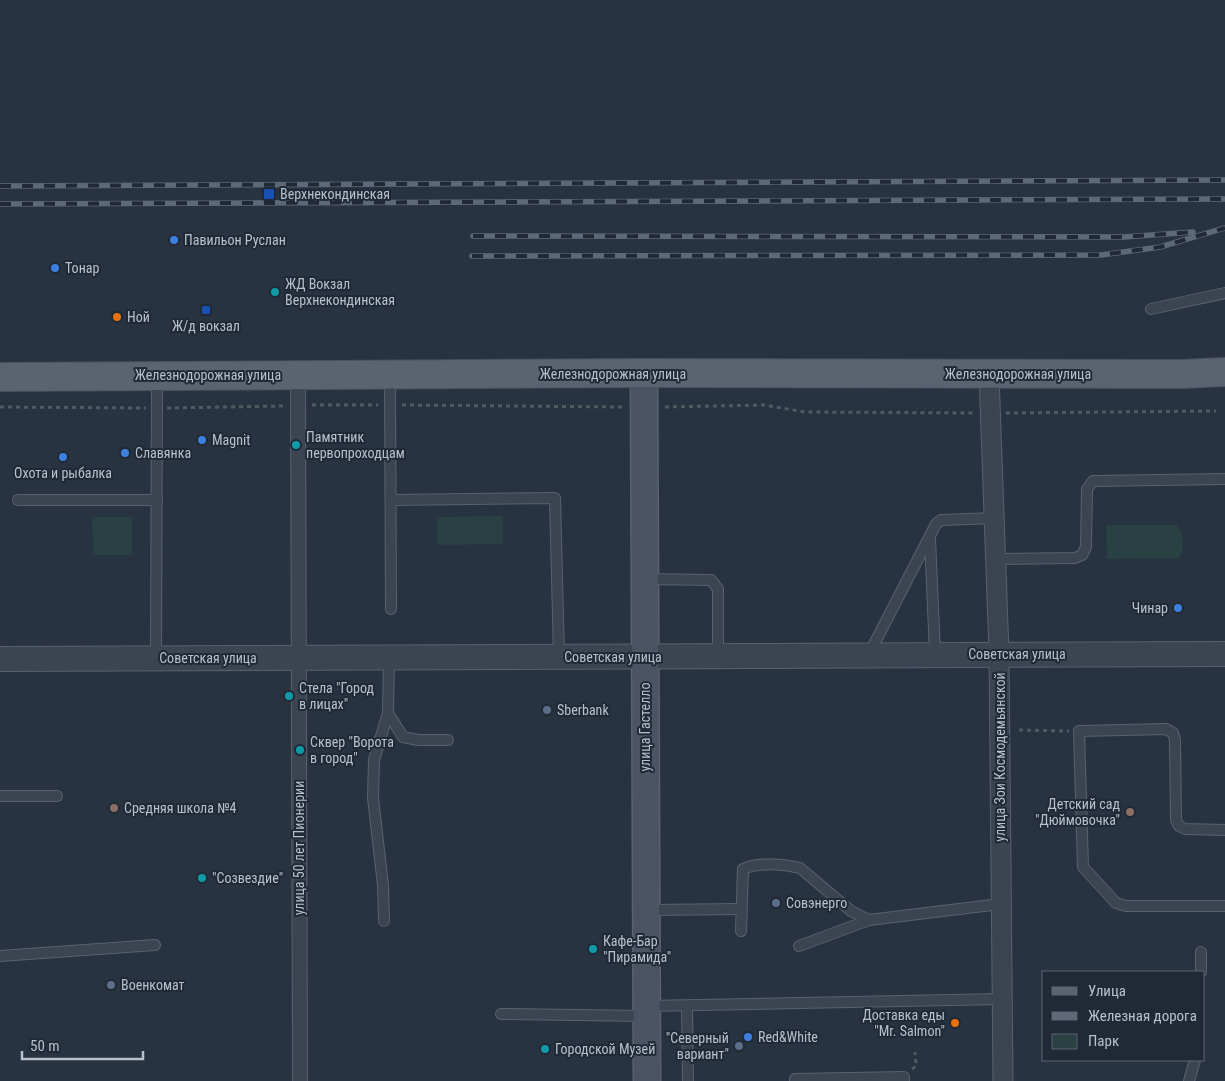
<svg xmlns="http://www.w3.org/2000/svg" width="1225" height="1081" font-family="'Roboto Condensed',sans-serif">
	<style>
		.green { fill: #2a4143 }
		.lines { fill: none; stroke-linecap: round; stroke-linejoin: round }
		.service-casing { stroke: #59626e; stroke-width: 12 }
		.pedestrian-casing { stroke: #59626e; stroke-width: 16 }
		.minor-casing { stroke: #59626e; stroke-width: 21 }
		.tertiary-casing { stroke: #59626e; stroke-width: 26 }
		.secondary-casing { stroke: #59626e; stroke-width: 29 }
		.primary-casing { stroke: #48505d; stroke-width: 30 }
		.path { stroke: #4a5e60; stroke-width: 3; stroke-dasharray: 4 4; stroke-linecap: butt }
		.service { stroke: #3b4450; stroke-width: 10 }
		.pedestrian { stroke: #3b4450; stroke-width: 14 }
		.minor { stroke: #3b4450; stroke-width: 19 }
		.tertiary { stroke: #3b4450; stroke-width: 24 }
		.secondary { stroke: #4a5463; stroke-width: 26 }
		.primary { stroke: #5a6470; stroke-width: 28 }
		.rail-casing { stroke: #5e6977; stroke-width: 5.5 }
		.rail { stroke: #202936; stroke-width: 4; stroke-dasharray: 11; stroke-linecap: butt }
		.transit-dot { fill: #1a4fb4; stroke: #202936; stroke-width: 2 }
		.shop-dot { fill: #3f7fe0; stroke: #202936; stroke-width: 2 }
		.culture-dot { fill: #0f9aa8; stroke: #202936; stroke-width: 2 }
		.food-dot { fill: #e8710a; stroke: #202936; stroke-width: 2 }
		.service-dot { fill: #5c6f8a; stroke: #202936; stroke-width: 2 }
		.education-dot { fill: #8d6e63; stroke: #202936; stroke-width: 2 }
		.labels { text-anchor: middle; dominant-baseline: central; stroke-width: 4; stroke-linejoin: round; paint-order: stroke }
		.poi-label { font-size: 14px; fill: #b8c0cb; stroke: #202936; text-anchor: start }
		.street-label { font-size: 14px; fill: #b8c0cb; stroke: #202936 }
	</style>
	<rect width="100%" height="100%" fill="#273341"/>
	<g class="green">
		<path d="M 503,516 L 503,544 L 437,545 L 437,517 Z"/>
		<path d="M 92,517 L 132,517 L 132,555 L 93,555 Z"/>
		<path d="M 1106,525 L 1178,525 C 1185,536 1184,547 1179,558 L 1107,559 Z"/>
	</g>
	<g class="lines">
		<defs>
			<g id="service">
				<path d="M 1151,309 L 1225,293"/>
				<path d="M 390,375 L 391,609"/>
				<path d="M 18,500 L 157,500"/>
				<path d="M 391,500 L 555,498 L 559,656"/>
				<path d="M 930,538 L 935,654"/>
				<path d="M 997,559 L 1075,558 L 1082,555 L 1086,547 L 1087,489 L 1093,481 L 1225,479"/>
				<path d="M 646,579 L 711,580 L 718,589 L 718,657"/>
				<path d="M 869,654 L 936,524 L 941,520 L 995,518"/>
				<path d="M 156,658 L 157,377"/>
				<path d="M 388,713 L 403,737 L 418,740 L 448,740"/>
				<path d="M 0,796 L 57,796"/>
				<path d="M 1225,830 L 1185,829 L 1179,826 L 1176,820 L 1175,740 L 1173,733 L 1166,729 L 1079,731 L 1083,867 L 1116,903 L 1126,906 L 1225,906"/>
				<path d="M 647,910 L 741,909"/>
				<path d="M 384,921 L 383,885 L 373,798 L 374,760 L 388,713 L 389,659"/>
				<path d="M 741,931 L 743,869 C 759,862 784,864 800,868 L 851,911 L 869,920 L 1000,904"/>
				<path d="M 799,946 L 869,920"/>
				<path d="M 0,956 L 155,945"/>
				<path d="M 1201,972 L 1201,952"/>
				<path d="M 647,1006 L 1002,999"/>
				<path d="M 687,1006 L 688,1081"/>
				<path d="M 501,1014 L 646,1016"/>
				<path d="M 795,1081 L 795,1079 L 904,1077 L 904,1081"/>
				<path d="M 1189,1081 L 1195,1060"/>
			</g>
			<path id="pedestrian" d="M 298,375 L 300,1081"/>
			<path id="minor" d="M 989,374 L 999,653 L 1003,1081"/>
			<path id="tertiary" d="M 0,659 L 1225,654"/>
			<path id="secondary" d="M 644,373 L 647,1081"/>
			<path id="primary" d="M 0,377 L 644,373 L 1181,374 L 1225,372"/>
		</defs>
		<use href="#service" class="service-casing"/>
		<use href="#pedestrian" class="pedestrian-casing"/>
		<use href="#minor" class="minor-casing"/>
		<use href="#tertiary" class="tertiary-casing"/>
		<use href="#secondary" class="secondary-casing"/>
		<use href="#primary" class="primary-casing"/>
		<g class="path">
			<path d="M 312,405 L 378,405"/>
			<path d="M 402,405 L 623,407"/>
			<path d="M 0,407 L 146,408"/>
			<path d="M 665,407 L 764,405 L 805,412 L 975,413"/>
			<path d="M 167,408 L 283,406"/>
			<path d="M 1006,413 L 1216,411"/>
			<path d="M 1019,730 L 1069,731"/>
			<path d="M 912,1069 L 916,1066 L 915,1052"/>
		</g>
		<use href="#service" class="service"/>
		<use href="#pedestrian" class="pedestrian"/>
		<use href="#minor" class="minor"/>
		<use href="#tertiary" class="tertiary"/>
		<use href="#secondary" class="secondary"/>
		<use href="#primary" class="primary"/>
		<defs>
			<g id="rail">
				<path d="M 0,186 L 1225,180"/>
				<path d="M 0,204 L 1225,199"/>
				<path d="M 473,236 L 1124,237 L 1193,232"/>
				<path d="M 472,256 L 1101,255 L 1160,247 L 1225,228"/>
			</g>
		</defs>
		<use href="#rail" class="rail-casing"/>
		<use href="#rail" class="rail"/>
	</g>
	<g class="transit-dot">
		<rect x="263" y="188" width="12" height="12" rx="2.5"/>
		<rect x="201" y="305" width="10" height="10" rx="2.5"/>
	</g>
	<g class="shop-dot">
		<circle cx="174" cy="240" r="5"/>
		<circle cx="55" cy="268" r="5"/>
		<circle cx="202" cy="440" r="5"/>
		<circle cx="125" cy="453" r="5"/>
		<circle cx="63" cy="457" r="5"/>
		<circle cx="1178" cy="608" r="5"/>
		<circle cx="748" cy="1037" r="5"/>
	</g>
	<g class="culture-dot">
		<circle cx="275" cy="292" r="5"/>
		<circle cx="296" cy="445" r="5"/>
		<circle cx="289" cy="696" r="5"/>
		<circle cx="300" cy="750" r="5"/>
		<circle cx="202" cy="878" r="5"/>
		<circle cx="593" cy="949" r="5"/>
		<circle cx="545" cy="1049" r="5"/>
	</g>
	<g class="food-dot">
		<circle cx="117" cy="317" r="5"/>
		<circle cx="955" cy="1023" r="5"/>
	</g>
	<g class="service-dot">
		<circle cx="547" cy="710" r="5"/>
		<circle cx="776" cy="903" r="5"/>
		<circle cx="111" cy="985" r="5"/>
		<circle cx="739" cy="1046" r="5"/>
	</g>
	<g class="education-dot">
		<circle cx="114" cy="808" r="5"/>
		<circle cx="1130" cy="812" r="5"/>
	</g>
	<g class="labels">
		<g class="poi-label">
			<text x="280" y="194">Верхнекондинская</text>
			<text x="184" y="240">Павильон Руслан</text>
			<text x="65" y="268">Тонар</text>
			<text x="285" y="284">ЖД Вокзал<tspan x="285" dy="16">Верхнекондинская</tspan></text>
			<text x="127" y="317">Ной</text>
			<text x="206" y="326" text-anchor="middle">Ж/д вокзал</text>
			<text x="306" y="437">Памятник<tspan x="306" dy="16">первопроходцам</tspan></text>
			<text x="212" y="440">Magnit</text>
			<text x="135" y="453">Славянка</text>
			<text x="63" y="473" text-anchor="middle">Охота и рыбалка</text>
			<text x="1168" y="608" text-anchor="end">Чинар</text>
			<text x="299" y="688">Стела "Город<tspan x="299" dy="16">в лицах"</tspan></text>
			<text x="557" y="710">Sberbank</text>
			<text x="310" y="742">Сквер "Ворота<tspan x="310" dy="16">в город"</tspan></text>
			<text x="1120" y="804" text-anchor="end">Детский сад<tspan x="1120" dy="16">"Дюймовочка"</tspan></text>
			<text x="124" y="808">Средняя школа №4</text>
			<text x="212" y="878">"Созвездие"</text>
			<text x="786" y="903">Совэнерго</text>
			<text x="603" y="941">Кафе-Бар<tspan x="603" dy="16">"Пирамида"</tspan></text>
			<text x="121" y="985">Военкомат</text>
			<text x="945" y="1015" text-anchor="end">Доставка еды<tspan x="945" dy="16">"Mr. Salmon"</tspan></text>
			<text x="758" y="1037">Red&amp;White</text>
			<text x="729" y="1038" text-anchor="end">"Северный<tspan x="729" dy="16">вариант"</tspan></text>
			<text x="555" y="1049">Городской Музей</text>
		</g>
		<g class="street-label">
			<text x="613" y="374">Железнодорожная улица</text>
			<text x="1018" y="374">Железнодорожная улица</text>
			<text x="208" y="375">Железнодорожная улица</text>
			<text x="1017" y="654">Советская улица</text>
			<text x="613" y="657">Советская улица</text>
			<text x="208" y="658">Советская улица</text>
			<text transform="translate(645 727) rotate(-90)">улица Гастелло</text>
			<text transform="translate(1000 757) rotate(-90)">улица Зои Космодемьянской</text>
			<text transform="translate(299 848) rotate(-90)">улица 50 лет Пионерии</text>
		</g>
	</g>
	<rect x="1042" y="971" width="162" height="90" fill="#202936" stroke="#5d6572"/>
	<rect x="1052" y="987" width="25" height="8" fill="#5a6470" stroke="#5d6572"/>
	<text x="1088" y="996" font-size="15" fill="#b8c0cb">Улица</text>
	<rect x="1052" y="1012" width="25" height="8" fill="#5e6977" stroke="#5d6572"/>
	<text x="1088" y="1021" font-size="15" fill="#b8c0cb">Железная дорога</text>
	<rect x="1052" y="1034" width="25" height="15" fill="#2a4143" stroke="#5d6572"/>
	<text x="1088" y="1046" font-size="15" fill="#b8c0cb">Парк</text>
	<path d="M22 1051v8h121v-8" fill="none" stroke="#b8c0cb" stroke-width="2.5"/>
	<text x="30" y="1051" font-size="15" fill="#b8c0cb" stroke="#202936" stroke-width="4" paint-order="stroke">50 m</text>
</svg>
